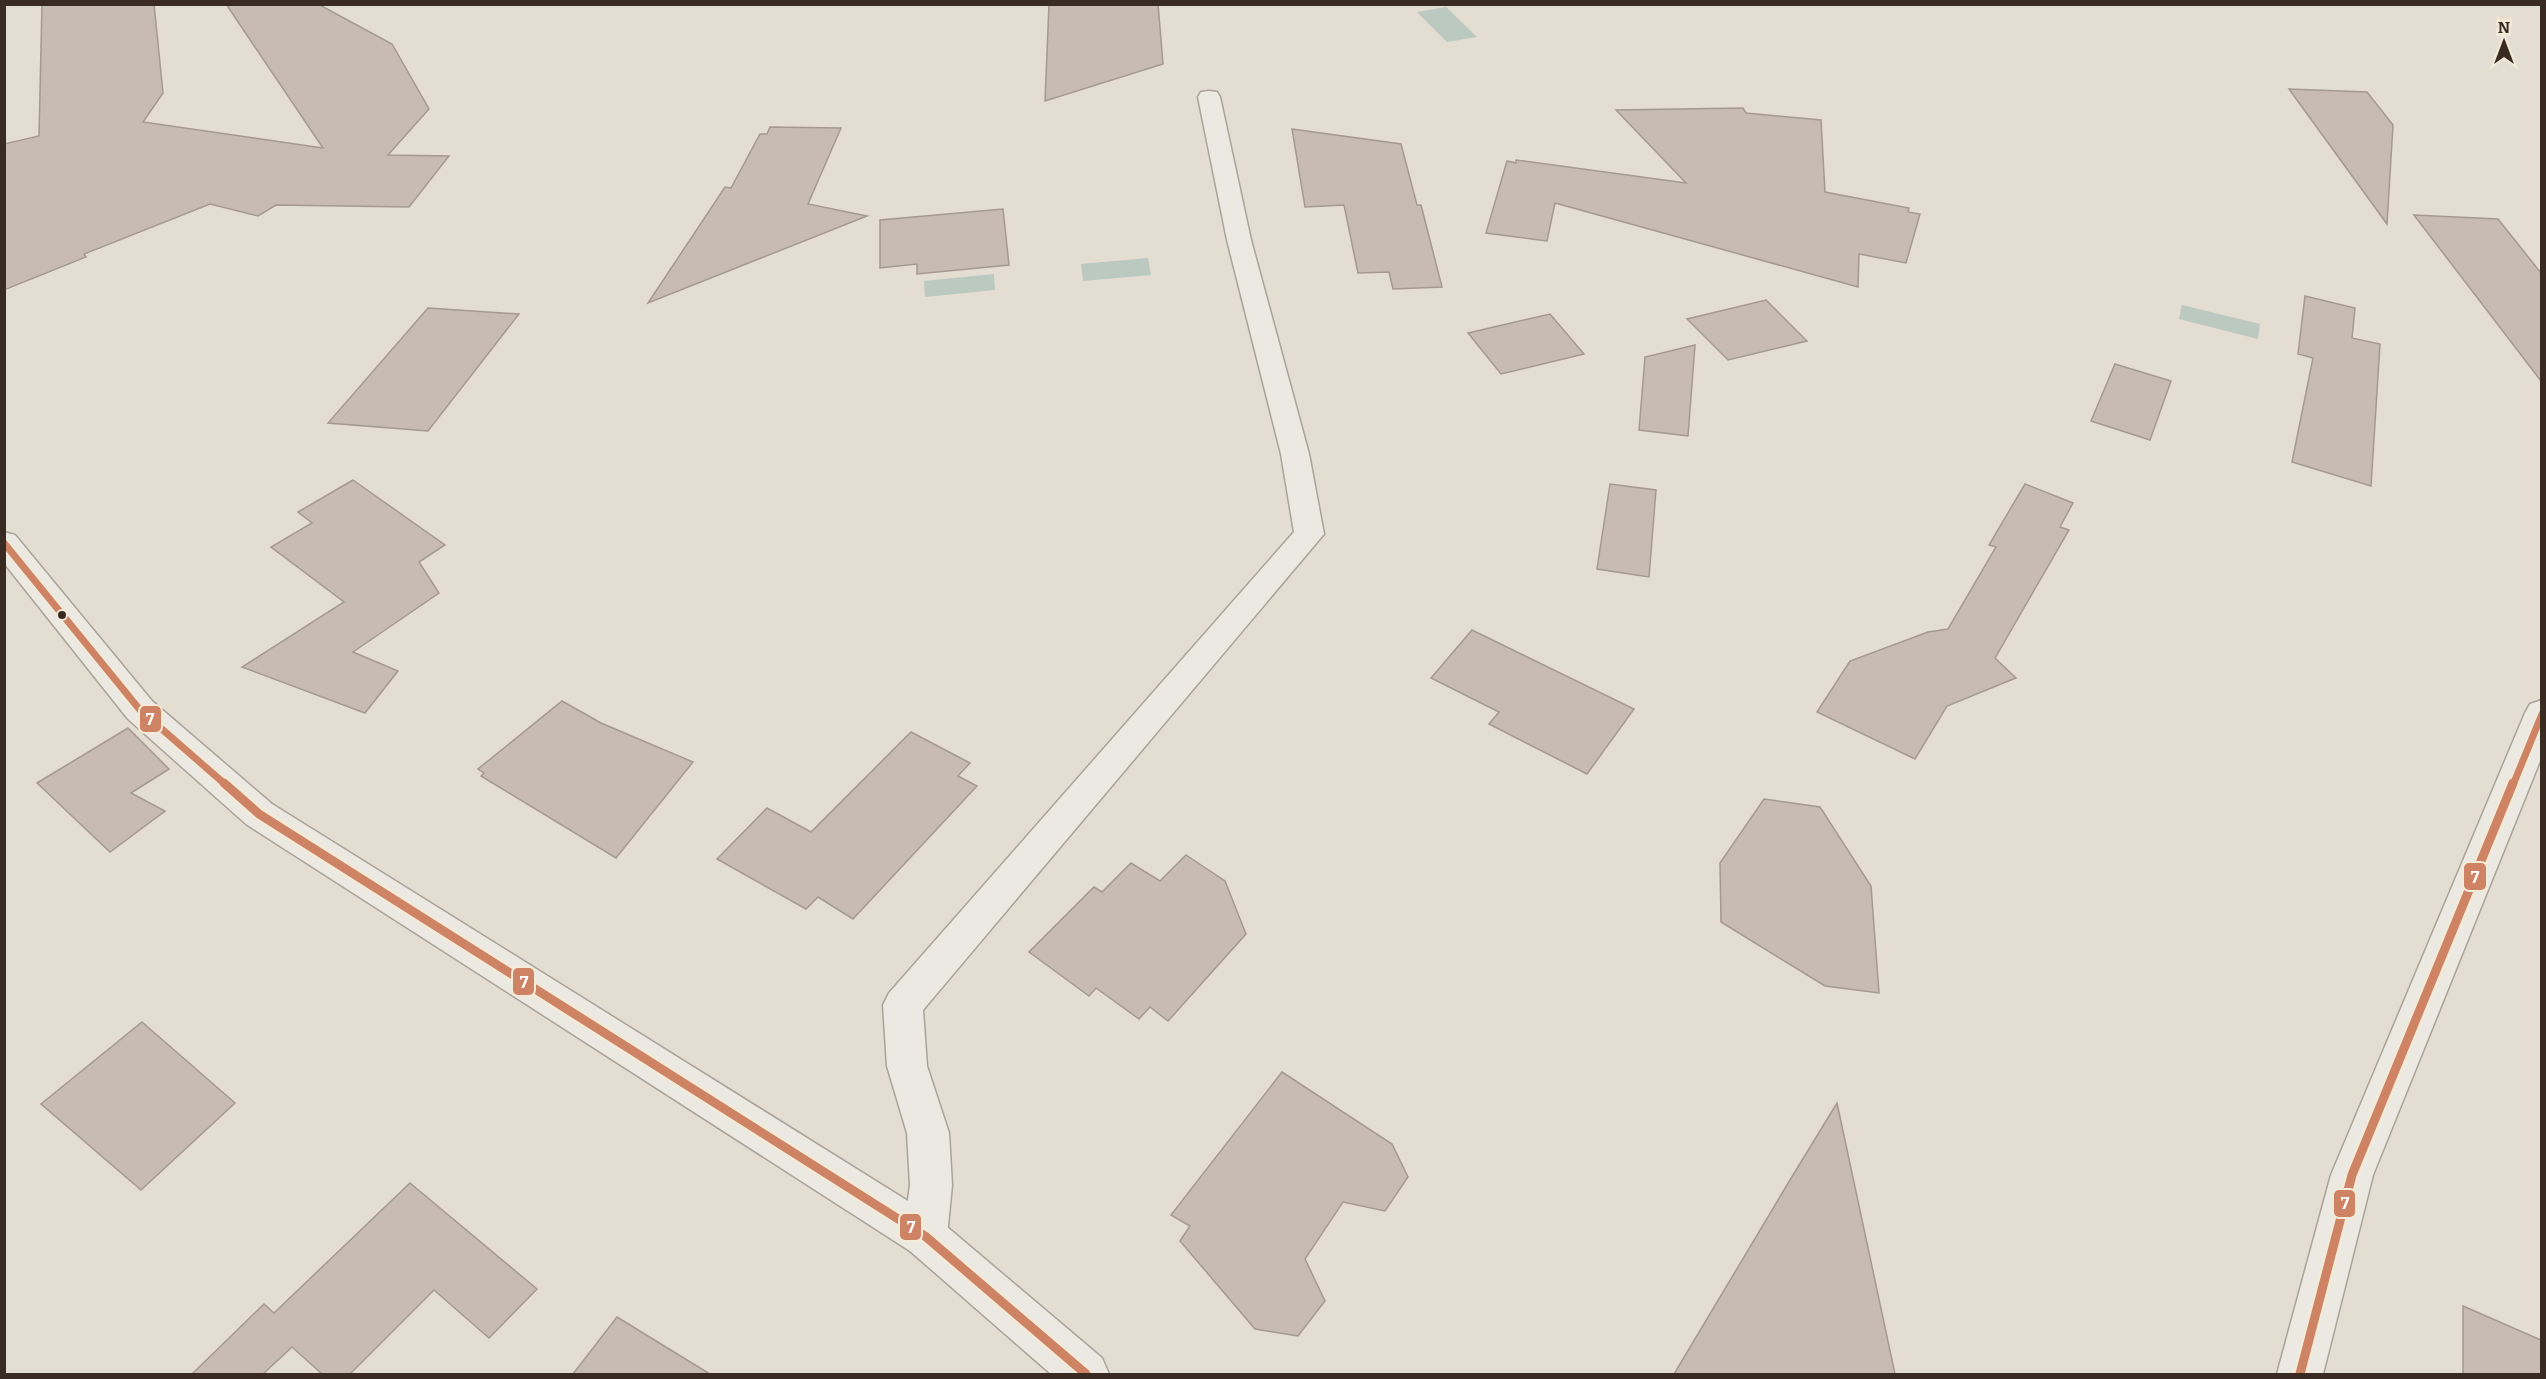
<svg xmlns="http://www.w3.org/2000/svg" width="2546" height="1379" font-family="Bitter,serif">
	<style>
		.water { fill: #bbc9c0 }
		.building { fill: #c8bcb2; stroke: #a59990; stroke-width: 1.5 }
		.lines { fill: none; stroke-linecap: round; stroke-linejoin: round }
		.service-casing { stroke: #aaa399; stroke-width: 3 }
		.minor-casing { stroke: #aaa399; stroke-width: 3 }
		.service { fill: #ece9e2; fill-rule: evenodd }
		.minor { fill: #ece9e2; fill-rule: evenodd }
		.bus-1-far1-casing { stroke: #f4ead8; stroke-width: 10 }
		.bus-1-casing { stroke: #f4ead8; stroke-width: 14 }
		.bus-1-far1 { stroke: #ce8364; stroke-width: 7 }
		.bus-1 { stroke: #ce8364; stroke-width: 9 }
		.bus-dot { fill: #392b21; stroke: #f4ead8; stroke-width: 2 }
		.line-badge { stroke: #f4ead8; stroke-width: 2 }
		.badge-label { font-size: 16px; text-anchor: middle; font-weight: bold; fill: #fff }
	</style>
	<rect width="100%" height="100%" fill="#e4ddd1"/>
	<g class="water">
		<path d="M 1446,7 L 1477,37 L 1447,42 L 1417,12 Z"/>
		<path d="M 1148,258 L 1151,275 L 1083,281 L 1081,264 Z"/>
		<path d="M 994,274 L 995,290 L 925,297 L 924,281 Z"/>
		<path d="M 2182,305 L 2260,324 L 2258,339 L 2179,319 Z"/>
	</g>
	<g class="building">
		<path d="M 42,4 L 154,4 L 163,93 L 143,122 L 323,148 L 226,4 L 318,4 L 392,44 L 429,109 L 388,155 L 449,156 L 409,207 L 276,205 L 258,216 L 210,204 L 84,254 L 86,257 L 4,290 L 4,144 L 39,136 Z"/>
		<path d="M 1049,4 L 1158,4 L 1163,64 L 1045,101 Z"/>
		<path d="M 2289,89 L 2367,92 L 2393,125 L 2387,224 Z"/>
		<path d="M 1743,108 L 1746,113 L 1821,120 L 1825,192 L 1909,208 L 1908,212 L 1920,214 L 1906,263 L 1859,254 L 1858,287 L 1555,203 L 1547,241 L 1486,233 L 1507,161 L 1516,163 L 1516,160 L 1686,183 L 1616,110 Z"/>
		<path d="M 770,127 L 841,128 L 808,204 L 867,216 L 648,303 L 725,187 L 731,188 L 760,134 L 767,134 Z"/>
		<path d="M 1292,129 L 1401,144 L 1417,205 L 1421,205 L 1442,287 L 1393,289 L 1389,272 L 1358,273 L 1344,205 L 1305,207 Z"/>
		<path d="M 1003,209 L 1009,265 L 917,274 L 917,264 L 880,268 L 880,220 Z"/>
		<path d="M 2414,215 L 2498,219 L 2541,273 L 2541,381 Z"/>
		<path d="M 2305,296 L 2355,308 L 2352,338 L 2380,344 L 2371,486 L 2292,462 L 2313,358 L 2298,354 Z"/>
		<path d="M 1766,300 L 1807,341 L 1728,360 L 1687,319 Z"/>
		<path d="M 428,308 L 519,314 L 428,431 L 328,423 Z"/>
		<path d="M 1550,314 L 1584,354 L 1501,374 L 1468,333 Z"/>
		<path d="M 1695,345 L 1688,436 L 1639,430 L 1645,357 Z"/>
		<path d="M 2115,364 L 2171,381 L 2150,440 L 2091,421 Z"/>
		<path d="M 353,480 L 445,545 L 419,562 L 439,593 L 353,652 L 398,671 L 365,713 L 242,667 L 344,602 L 271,547 L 312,523 L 298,512 Z"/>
		<path d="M 1610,484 L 1656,490 L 1649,577 L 1597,569 Z"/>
		<path d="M 2025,484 L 2073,503 L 2060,527 L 2069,530 L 1995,658 L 2016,678 L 1947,706 L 1915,759 L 1817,712 L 1850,661 L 1928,632 L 1948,629 L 1996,547 L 1989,545 Z"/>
		<path d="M 1472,630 L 1634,709 L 1587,774 L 1489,724 L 1499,712 L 1431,678 Z"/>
		<path d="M 562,701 L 601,723 L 693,762 L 616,858 L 481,776 L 484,773 L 478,769 Z"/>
		<path d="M 128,728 L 169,769 L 131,793 L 165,811 L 110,852 L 37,783 Z"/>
		<path d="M 911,732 L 970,763 L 958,776 L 977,786 L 853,919 L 818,897 L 806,909 L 717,859 L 767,808 L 811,832 Z"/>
		<path d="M 1764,799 L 1820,807 L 1871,886 L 1879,993 L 1825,986 L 1721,922 L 1720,863 Z"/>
		<path d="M 1186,855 L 1225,881 L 1246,934 L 1168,1021 L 1150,1007 L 1139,1019 L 1096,988 L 1089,996 L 1029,952 L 1094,887 L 1102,892 L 1131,863 L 1160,881 Z"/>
		<path d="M 142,1022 L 235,1103 L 141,1190 L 41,1104 Z"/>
		<path d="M 1282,1072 L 1392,1144 L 1408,1177 L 1385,1211 L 1343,1202 L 1305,1259 L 1325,1301 L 1298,1336 L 1255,1329 L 1180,1241 L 1190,1226 L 1171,1215 Z"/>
		<path d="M 1837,1103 L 1895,1374 L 1674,1374 L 1790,1180 Z"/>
		<path d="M 410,1183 L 537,1289 L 489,1338 L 434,1290 L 350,1374 L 322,1374 L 292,1347 L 263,1374 L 192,1374 L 264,1304 L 274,1313 Z"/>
		<path d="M 2463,1306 L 2541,1340 L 2541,1374 L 2463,1374 Z"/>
		<path d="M 617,1317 L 710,1374 L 573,1374 Z"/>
	</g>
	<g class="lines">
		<defs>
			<path id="service" d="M 1209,91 L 1217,92 L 1220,97 L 1251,240 L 1309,454 L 1324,534 L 923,1010 L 927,1066 L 949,1133 L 952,1185 L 947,1236 L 940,1251 L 925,1258 L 910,1251 L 903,1236 L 910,1185 L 907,1133 L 887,1066 L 883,1005 L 889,993 L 1294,532 L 1281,454 L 1227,240 L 1198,97 L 1201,92 Z"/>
			<g id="minor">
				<path d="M 4,532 L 15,535 L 152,701 L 272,804 L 940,1221 L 1102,1358 L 1109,1374 L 1051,1374 L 910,1251 L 246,824 L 128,719 L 4,563 Z"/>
				<path d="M 2542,700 L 2542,756 L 2373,1175 L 2323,1374 L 2277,1374 L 2331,1175 L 2525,713 L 2530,704 Z"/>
			</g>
		</defs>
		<use href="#service" class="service-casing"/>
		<use href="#minor" class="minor-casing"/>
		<use href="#service" class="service"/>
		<use href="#minor" class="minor"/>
		<defs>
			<g id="bus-1-far1">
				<path d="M 4,543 L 140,710 L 226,785"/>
				<path d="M 2513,785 L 2542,714"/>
			</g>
			<g id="bus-1">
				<path d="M 224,783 L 259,814 L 925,1236 L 1086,1374"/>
				<path d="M 2300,1374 L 2352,1175 L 2513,783"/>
			</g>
		</defs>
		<use href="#bus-1-far1" class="bus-1-far1-casing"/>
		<use href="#bus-1" class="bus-1-casing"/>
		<use href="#bus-1-far1" class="bus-1-far1"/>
		<use href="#bus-1" class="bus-1"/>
	</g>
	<circle class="bus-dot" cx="62" cy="615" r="5"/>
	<g class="line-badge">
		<rect x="139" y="705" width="23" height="28" rx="6" fill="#ce8364"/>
		<rect x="2463" y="862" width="24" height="29" rx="6" fill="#ce8364"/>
		<rect x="512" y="967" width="23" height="29" rx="6" fill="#ce8364"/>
		<rect x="2333" y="1189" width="23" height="29" rx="6" fill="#ce8364"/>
		<rect x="899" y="1213" width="23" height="28" rx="6" fill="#ce8364"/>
	</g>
	<g class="badge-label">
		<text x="150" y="725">7</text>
		<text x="2475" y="883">7</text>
		<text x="524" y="988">7</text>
		<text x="2345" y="1209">7</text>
		<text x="911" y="1233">7</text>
	</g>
	<rect width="2546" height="1379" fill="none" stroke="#392b21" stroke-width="12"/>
	<g transform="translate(2504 42)" stroke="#f4ead8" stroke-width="4.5" paint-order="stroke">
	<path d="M0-4.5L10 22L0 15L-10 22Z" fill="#392b21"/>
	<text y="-9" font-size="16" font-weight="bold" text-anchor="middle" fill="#392b21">N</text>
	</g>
</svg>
